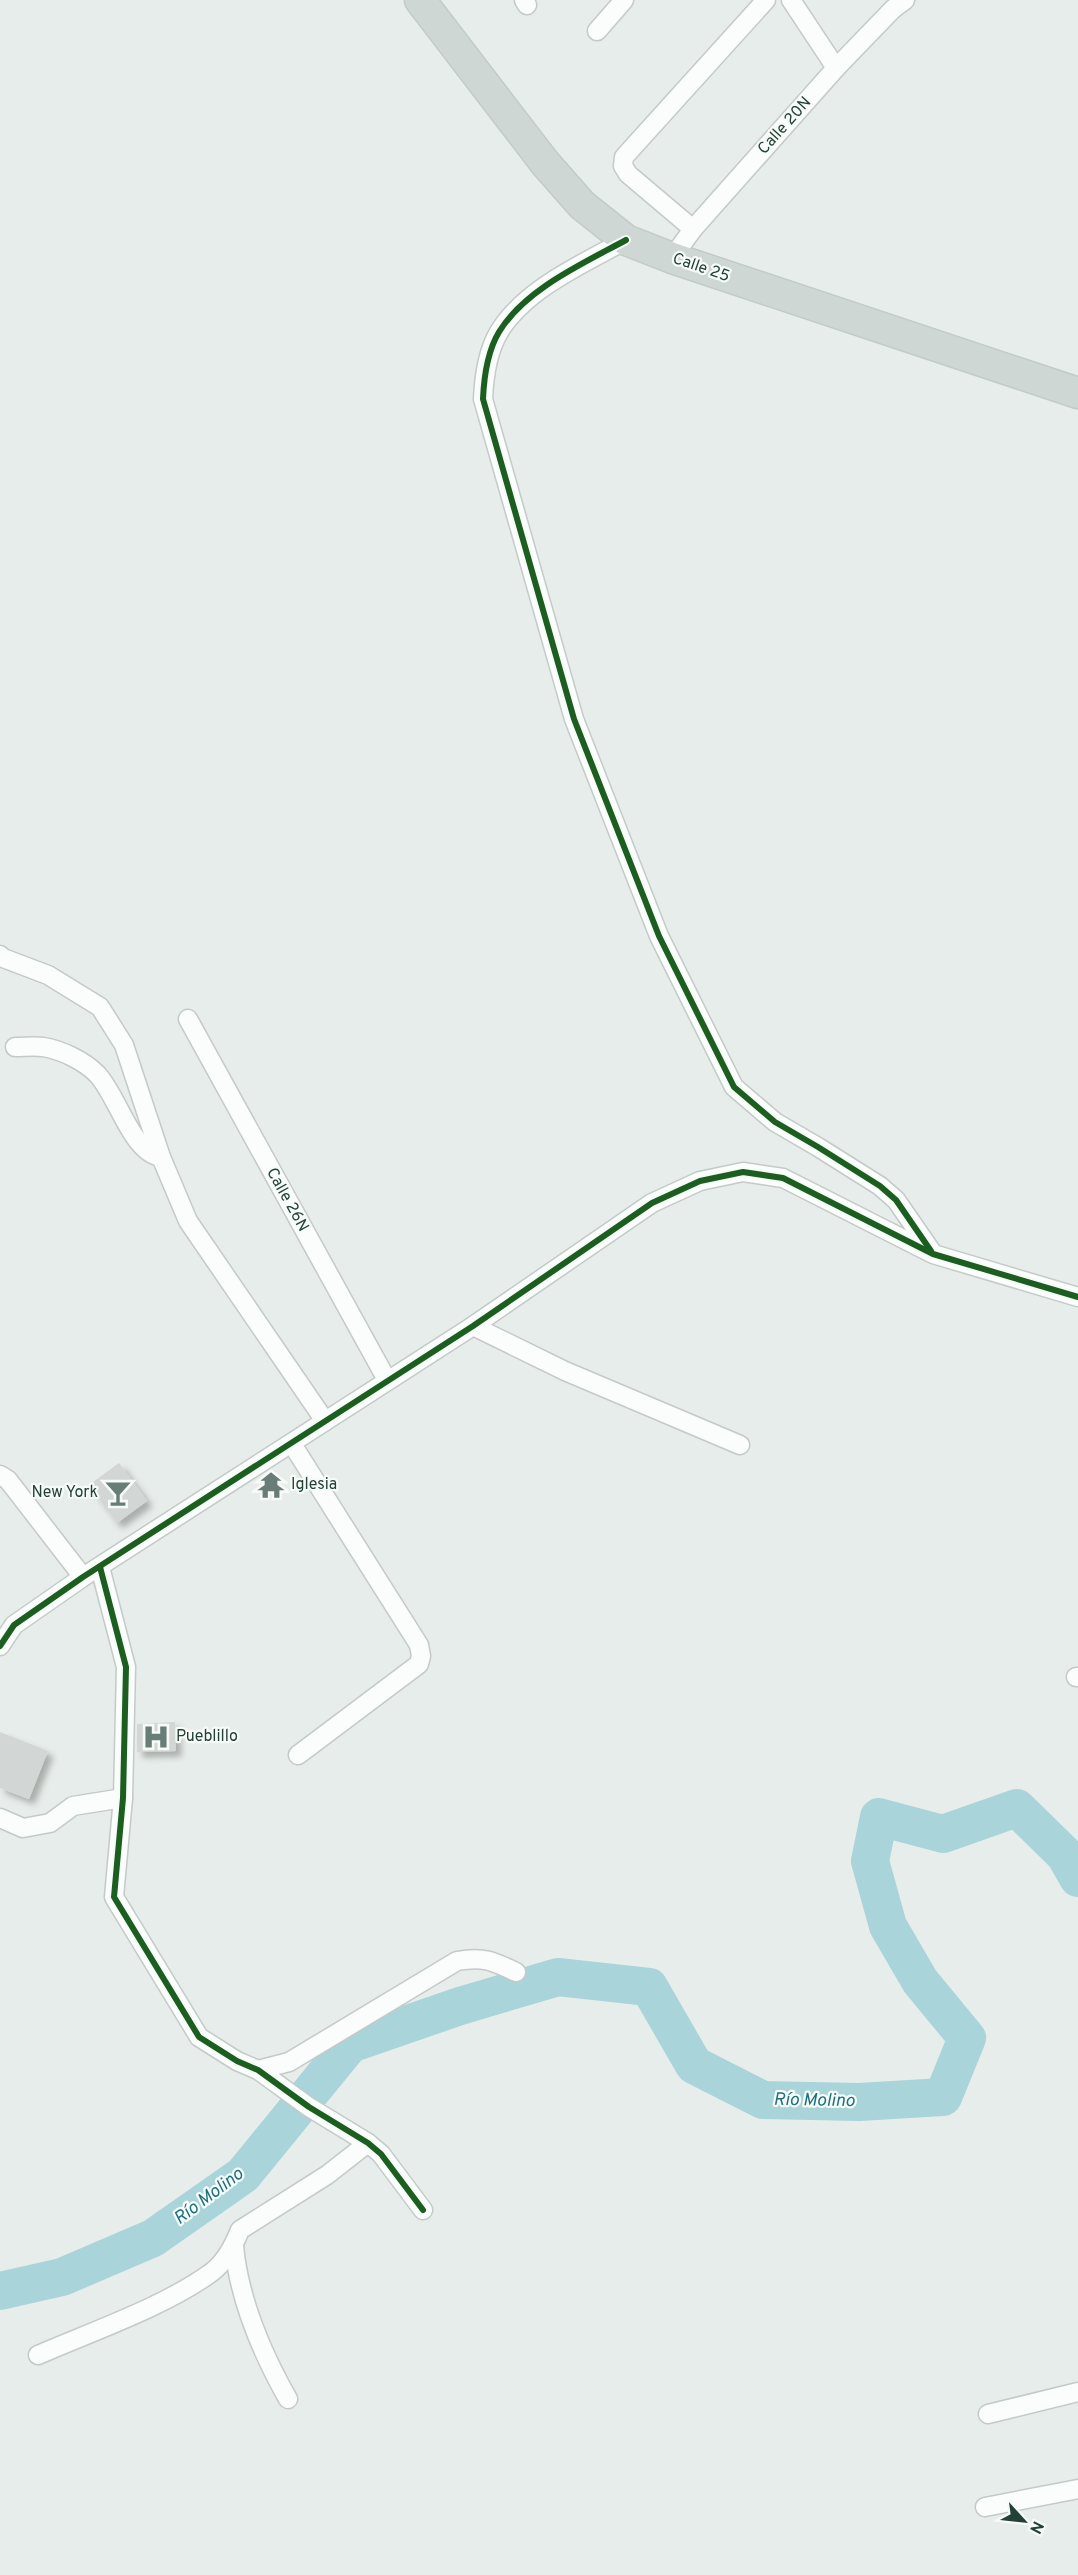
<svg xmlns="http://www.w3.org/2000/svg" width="1078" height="2575" font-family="Overpass,sans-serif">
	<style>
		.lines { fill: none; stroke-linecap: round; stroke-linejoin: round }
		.river { stroke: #a9d4da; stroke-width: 38 }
		.building { fill: #d2d6d4; filter: url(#shadow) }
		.minor-casing { stroke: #c4cac7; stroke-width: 21 }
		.primary-casing { stroke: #c2cbc9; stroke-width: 33 }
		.minor { stroke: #fbfcfc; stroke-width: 18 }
		.primary { stroke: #cfd7d5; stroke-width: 30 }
		.cycleway-casing { stroke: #f6fbf8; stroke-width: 10 }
		.cycleway { stroke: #1b5e20; stroke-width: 6 }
		.labels { text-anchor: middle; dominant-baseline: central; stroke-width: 4.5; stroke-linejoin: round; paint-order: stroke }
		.street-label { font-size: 16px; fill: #244139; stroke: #f6fbf8 }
		.poi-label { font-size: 16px; fill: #244139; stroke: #f6fbf8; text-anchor: start }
		.water-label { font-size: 18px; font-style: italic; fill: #1c707f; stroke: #f6fbf8 }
	</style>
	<defs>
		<filter id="shadow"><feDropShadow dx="5.5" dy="5.5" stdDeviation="3" flood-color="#0004"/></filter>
	</defs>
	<rect width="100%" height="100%" fill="#e7edea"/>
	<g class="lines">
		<path class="river" d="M 0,2291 L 62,2277 L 153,2238 L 243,2175 L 350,2044 L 460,2006 L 558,1977 L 649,1987 L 694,2065 L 763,2100 L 859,2102 L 943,2097 L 967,2038 L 920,1981 L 888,1926 L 870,1861 L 879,1817 L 943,1834 L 1017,1808 L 1065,1855 L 1078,1878"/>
	</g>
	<g class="building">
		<path d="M 119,1463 L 147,1501 L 117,1523 L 89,1485 Z"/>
		<path d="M 175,1722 L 176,1751 L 137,1752 L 137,1724 Z"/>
		<path d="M 0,1732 L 48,1751 L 29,1799 L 0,1788 Z"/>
	</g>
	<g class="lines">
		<defs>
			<g id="minor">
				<path d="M 524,0 L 527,5"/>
				<path d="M 791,0 L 836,68"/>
				<path d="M 597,31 L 624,0"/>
				<path d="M 693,229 L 628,174 L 623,166 L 624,157 L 766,0"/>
				<path d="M 626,240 C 584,263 525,289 499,332 C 487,352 484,376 483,399 L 574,719 L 659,936 L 734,1087 L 775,1122 L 818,1147 L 880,1186 L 896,1200 L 932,1252"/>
				<path d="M 672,258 L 693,229 L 836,68 L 893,9 L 905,0"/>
				<path d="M 0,955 L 3,958 L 48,975 L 100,1007 L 124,1045 L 161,1157 L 188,1221 L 325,1421"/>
				<path d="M 188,1019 L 387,1380"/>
				<path d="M 15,1047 C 24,1047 35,1046 43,1047 C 62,1050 84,1061 97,1074 C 118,1096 131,1152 161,1157"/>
				<path d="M 473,1326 L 565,1371 L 740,1445"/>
				<path d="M 292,1444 L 419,1645 L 421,1656 L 419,1664 L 298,1755"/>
				<path d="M 0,1475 L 8,1480 L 83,1577"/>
				<path d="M 100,1567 L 126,1667 L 123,1798 L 114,1897 L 199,2037 L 237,2061 L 258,2070 L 309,2107 L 368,2143 L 381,2154 L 423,2210"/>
				<path d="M 0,1646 L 14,1625 L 83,1577 L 473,1326 L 652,1203 L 700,1181 L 743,1172 L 783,1178 L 933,1254 L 1078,1297"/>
				<path d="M 1076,1677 L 1078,1677"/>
				<path d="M 0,1818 L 23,1828 L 50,1823 L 73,1806 L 123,1798"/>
				<path d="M 258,2070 L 289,2062 L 457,1961 C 483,1956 493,1961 516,1972"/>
				<path d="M 234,2246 C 239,2299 262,2353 288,2399"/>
				<path d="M 38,2355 C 91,2332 166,2306 212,2272 C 225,2262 234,2245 240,2230 L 327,2175 L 368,2143"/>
				<path d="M 988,2414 L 1078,2392"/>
				<path d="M 985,2507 L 1078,2489"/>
			</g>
			<path id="primary" d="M 420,0 L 545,163 L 582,205 L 626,240 L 672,258 L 1078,393"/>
		</defs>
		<use href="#minor" class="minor-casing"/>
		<use href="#primary" class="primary-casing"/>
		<use href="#minor" class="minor"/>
		<use href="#primary" class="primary"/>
		<defs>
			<g id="cycleway">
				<path d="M 626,240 C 584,263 525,289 499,332 C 487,352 484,376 483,399 L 574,719 L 659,936 L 734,1087 L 775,1122 L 818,1147 L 880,1186 L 896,1200 L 931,1251"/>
				<path d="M 100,1567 L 126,1667 L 123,1798 L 114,1897 L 199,2037 L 237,2061 L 258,2070 L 309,2107 L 368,2143 L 381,2154 L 423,2210"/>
				<path d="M 0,1646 L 14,1625 L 83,1577 L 473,1326 L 652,1203 L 700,1181 L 743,1172 L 783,1178 L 933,1254 L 1078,1297"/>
			</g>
		</defs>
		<use href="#cycleway" class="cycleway-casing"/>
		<use href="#cycleway" class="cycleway"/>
	</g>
	<defs>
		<symbol id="temple-bare" viewBox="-9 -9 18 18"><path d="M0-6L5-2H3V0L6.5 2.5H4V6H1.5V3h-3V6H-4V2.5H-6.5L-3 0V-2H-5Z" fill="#687d77" stroke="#f6fbf8" stroke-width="2.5" paint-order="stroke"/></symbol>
		<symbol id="bar-bare" viewBox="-9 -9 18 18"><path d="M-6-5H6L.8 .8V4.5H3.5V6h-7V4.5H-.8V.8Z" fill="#687d77" stroke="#f6fbf8" stroke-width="2.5" paint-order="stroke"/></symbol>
		<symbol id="hospital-bare" viewBox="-9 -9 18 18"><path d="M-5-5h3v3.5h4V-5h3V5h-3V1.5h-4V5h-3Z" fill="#687d77" stroke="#f6fbf8" stroke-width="2.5" paint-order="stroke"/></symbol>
	</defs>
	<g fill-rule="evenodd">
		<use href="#temple-bare" x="252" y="1466" width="38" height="38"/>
		<use href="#bar-bare" x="99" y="1474" width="38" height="38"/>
		<use href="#hospital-bare" x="137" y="1718" width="38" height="38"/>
	</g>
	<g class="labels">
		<g class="street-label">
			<text transform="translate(785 126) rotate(-48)">Calle 20N</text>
			<text transform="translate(701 268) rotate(19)">Calle 25</text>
			<text transform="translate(287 1200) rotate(61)">Calle 26N</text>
		</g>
		<g class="poi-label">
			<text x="291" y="1485">Iglesia</text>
			<text x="98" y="1493" text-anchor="end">New York</text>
			<text x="176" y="1737">Pueblillo</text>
		</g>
		<g class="water-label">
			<text transform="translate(814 2101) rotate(1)">Río Molino</text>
			<text transform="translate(209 2197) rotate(-37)">Río Molino</text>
		</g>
	</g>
	<g transform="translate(1024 2521) rotate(117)" stroke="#f6fbf8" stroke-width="4.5" paint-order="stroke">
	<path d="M0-4.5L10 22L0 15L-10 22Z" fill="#244139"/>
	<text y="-9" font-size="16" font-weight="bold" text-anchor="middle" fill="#244139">N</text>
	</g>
</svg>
